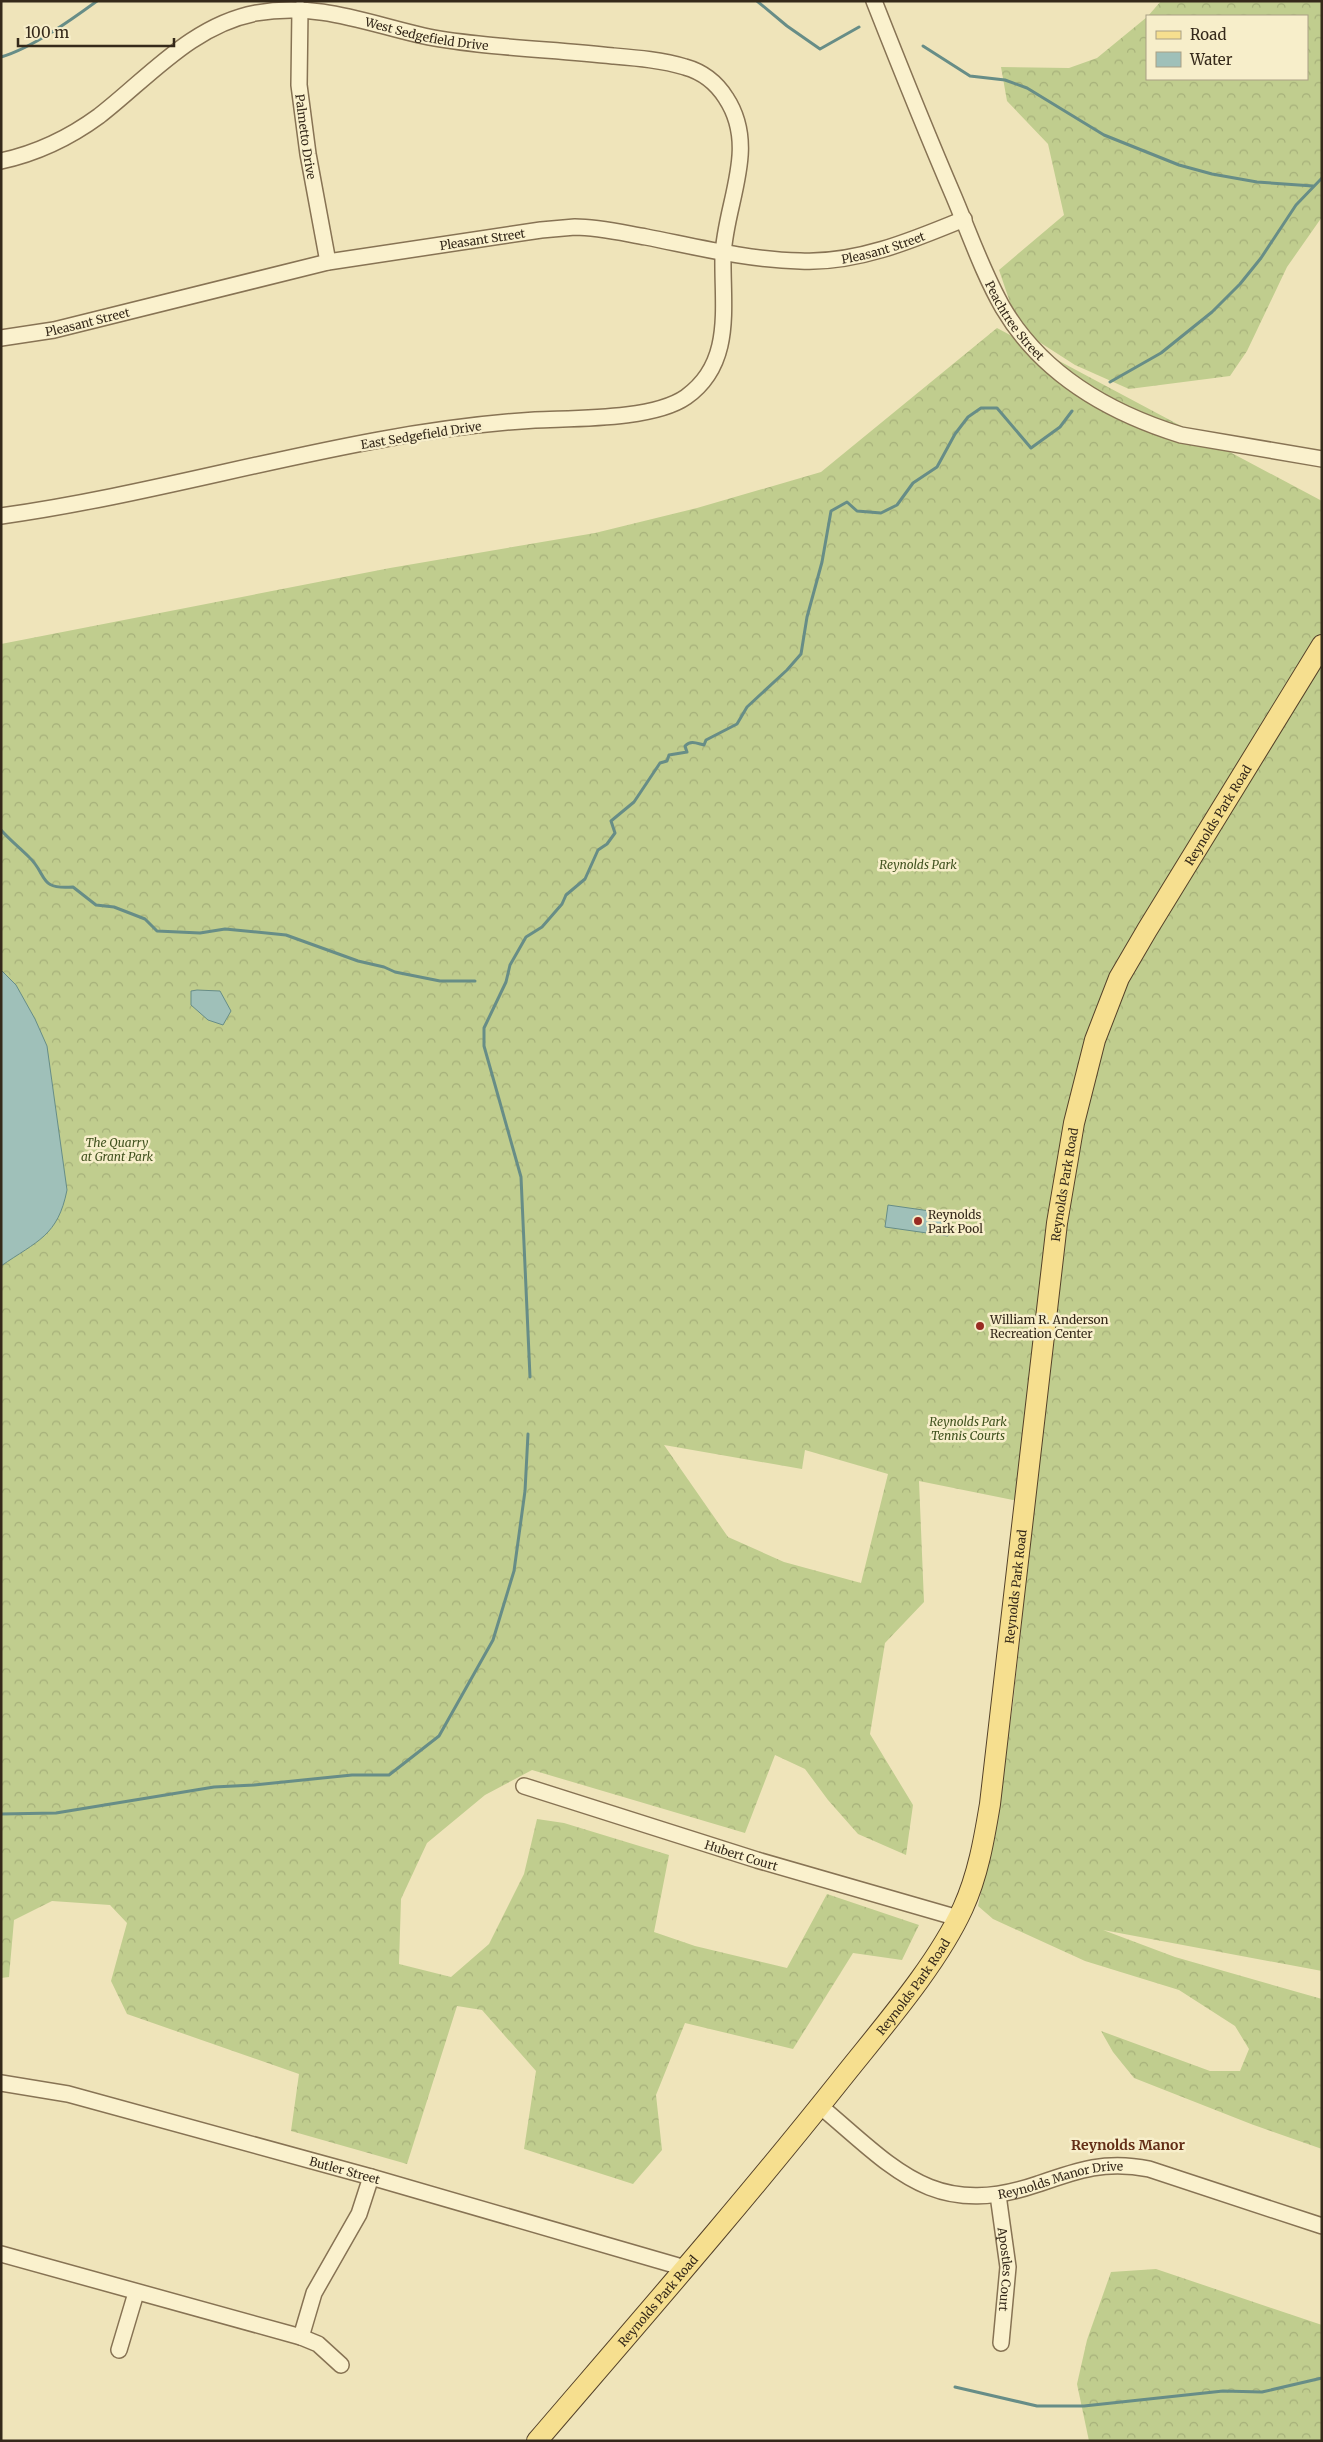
<svg xmlns="http://www.w3.org/2000/svg" width="1323" height="2442" font-family="Merriweather,serif">
	<style>
		.forest { fill: url(#forest-crowns); fill-rule: evenodd }
		.pitch { fill: #c0cd8e }
		.water { fill: #9fc0b9; stroke: #678d87 }
		.lines { fill: none; stroke-linecap: round; stroke-linejoin: round }
		.stream { stroke: #678d87; stroke-width: 3 }
		.minor-casing { stroke: #877354; stroke-width: 18 }
		.major-casing { stroke: #544129; stroke-width: 22 }
		.minor { stroke: #faf1cd; stroke-width: 15 }
		.major { stroke: #f6df8f; stroke-width: 20 }
		.poi-dot { fill: #982b22; stroke: #f7eeca; stroke-width: 2 }
		.labels { text-anchor: middle; dominant-baseline: central; stroke-width: 5; stroke-linejoin: round; paint-order: stroke }
		.street-label { font-size: 12px; fill: #35291a; stroke: #f7eeca }
		.park-label { font-size: 12px; font-style: italic; fill: #41521f; stroke: #f7eeca }
		.poi-label { font-size: 12px; fill: #35291a; stroke: #f7eeca; text-anchor: start }
		.neighbourhood-label { font-size: 14px; font-weight: bold; fill: #632e17; stroke: #f7eeca }
	</style>
	<defs>
		<pattern id="forest-crowns" width="20" height="18" patternUnits="userSpaceOnUse" patternTransform="scale(1.25)"><rect width="20" height="18" fill="#c0cd8e"/><path d="M2 6a3 3 0 1 1 6 0M12 15a3 3 0 1 1 6 0" fill="none" stroke="#a6b07a"/></pattern>
	</defs>
	<rect width="100%" height="100%" fill="#efe4ba"/>
	<g class="forest">
		<path d="M 1161,1 L 1322,1 L 1322,217 L 1287,267 L 1247,351 L 1230,376 L 1129,389 L 1075,365 L 1019,329 L 999,270 L 1064,215 L 1048,144 L 1007,101 L 1001,67 L 1069,68 L 1097,58 L 1147,17 L 1147,79 L 1307,79 L 1307,16 L 1148,16 Z"/>
		<path d="M 997,328 L 1322,501 L 1322,1971 L 1103,1930 L 1175,1957 L 1322,1999 L 1322,2149 L 1251,2124 L 1134,2078 L 1113,2052 L 1101,2031 L 1210,2071 L 1240,2071 L 1249,2049 L 1235,2026 L 1179,1990 L 1085,1961 L 993,1919 L 978,1906 L 996,1822 L 1013,1703 L 1035,1497 L 1013,1500 L 919,1481 L 924,1602 L 885,1643 L 870,1734 L 913,1805 L 906,1855 L 858,1834 L 828,1800 L 805,1769 L 775,1755 L 745,1833 L 532,1770 L 485,1795 L 427,1843 L 401,1899 L 399,1964 L 451,1977 L 489,1944 L 524,1874 L 537,1819 L 564,1823 L 669,1855 L 654,1932 L 695,1946 L 787,1968 L 827,1894 L 919,1925 L 902,1960 L 853,1953 L 793,2049 L 685,2023 L 656,2095 L 662,2150 L 633,2184 L 524,2149 L 536,2071 L 482,2010 L 457,2006 L 407,2164 L 291,2131 L 299,2074 L 127,2014 L 111,1981 L 127,1923 L 110,1905 L 52,1901 L 14,1920 L 9,1977 L 1,1978 L 1,644 L 390,568 L 595,533 L 697,508 L 821,472 ZM 664,1445 L 802,1469 L 805,1450 L 888,1474 L 861,1583 L 784,1562 L 728,1537 Z"/>
		<path d="M 1156,2269 L 1322,2325 L 1322,2441 L 1089,2441 L 1077,2384 L 1087,2340 L 1111,2272 Z"/>
	</g>
	<g class="pitch">
		<path d="M 954,1404 L 991,1412 L 990,1416 L 995,1417 L 993,1426 L 988,1425 L 987,1429 L 950,1421 L 951,1417 L 946,1416 L 948,1407 L 953,1408 Z"/>
		<path d="M 949,1426 L 986,1434 L 986,1438 L 991,1439 L 989,1449 L 983,1448 L 982,1451 L 946,1443 L 946,1440 L 941,1439 L 943,1429 L 948,1430 Z"/>
	</g>
	<g class="water">
		<path d="M 1,970 L 16,985 L 35,1019 L 47,1046 L 67,1190 C 58,1236 37,1241 1,1266 Z"/>
		<path d="M 197,990 L 220,991 L 231,1011 L 223,1025 L 208,1020 L 191,1005 L 191,991 Z"/>
		<path d="M 888,1205 L 951,1214 L 948,1236 L 885,1227 Z"/>
	</g>
	<g class="lines">
		<g class="stream">
			<path d="M 757,1 L 787,26 L 820,49 L 859,27"/>
			<path d="M 923,46 L 970,76 L 1005,80 L 1027,88 L 1104,135 L 1179,165 L 1212,174 L 1257,182 L 1313,186"/>
			<path d="M 1,57 C 32,48 71,20 97,1"/>
			<path d="M 1110,382 L 1161,353 L 1212,312 L 1240,284 L 1261,258 L 1296,205 L 1322,178"/>
			<path d="M 1,830 C 10,840 20,848 29,857 C 48,875 38,890 73,887 L 96,905 L 114,907 L 145,919 L 157,931 L 200,933 L 225,929 L 286,935 L 358,961 L 384,967 L 395,972 L 440,981 L 475,981"/>
			<path d="M 530,1377 L 521,1177 L 484,1046 L 484,1028 L 506,982 L 510,965 L 526,937 L 542,927 L 562,904 L 566,895 L 585,879 L 598,850 L 607,844 L 615,833 L 611,821 L 634,802 L 660,763 L 667,761 L 669,755 L 687,752 L 685,746 C 691,740 696,743 704,745 L 706,740 L 737,724 L 747,707 L 787,670 L 801,654 L 807,617 L 822,562 L 831,511 L 847,502 L 857,511 L 881,513 L 897,505 L 913,483 L 937,467 L 955,434 L 968,417 L 981,408 L 997,408 L 1031,448 L 1060,427 L 1072,411"/>
			<path d="M 1,1814 L 56,1813 L 214,1787 L 254,1785 L 352,1775 L 389,1775 L 439,1736 L 493,1640 L 514,1571 L 525,1491 L 528,1434"/>
			<path d="M 955,2387 L 1037,2406 L 1084,2406 L 1223,2391 L 1262,2392 L 1322,2378"/>
		</g>
		<defs>
			<g id="minor">
				<path id="s1" d="M 874,1 C 900,67 926,132 954,197 C 970,235 983,273 1003,308 C 1042,374 1110,413 1181,435 L 1322,459"/>
				<path id="s2" d="M 300,9 L 299,85 L 308,154 L 328,262"/>
				<path id="s3" d="M 1,161 C 38,153 69,138 99,116 C 148,78 192,25 256,13 C 318,2 366,23 424,36 C 442,40 460,42 478,44 C 523,49 568,51 613,56 C 637,58 662,60 685,67 C 703,72 716,82 726,98 C 759,148 725,203 723,256 C 722,307 734,363 686,397 C 653,420 575,418 535,420 C 354,431 180,491 1,516"/>
				<path id="s4" d="M 1,338 L 54,330 L 328,262 L 541,230 C 552,229 564,228 575,227 C 598,227 623,233 646,237 C 697,247 748,260 800,261 C 856,264 913,240 964,219"/>
				<path id="s5" d="M 524,1786 L 757,1860 L 958,1918"/>
				<path id="s6" d="M 1,2083 L 68,2094 L 371,2177 L 685,2268"/>
				<path id="s7" d="M 820,2106 C 894,2168 933,2220 1038,2184 C 1078,2170 1106,2160 1149,2169 L 1322,2226"/>
				<path id="s8" d="M 998,2195 L 1008,2267 L 1001,2343"/>
				<path d="M 1,2254 L 301,2337 L 318,2344 L 341,2365"/>
				<path d="M 301,2337 L 314,2293 L 359,2214 L 371,2177"/>
				<path d="M 119,2350 L 136,2293"/>
			</g>
			<g id="major">
				<path id="s9" d="M 537,2441 C 639,2322 742,2204 839,2082 C 880,2030 936,1967 963,1908 C 978,1875 984,1840 990,1804 L 1057,1223 L 1074,1123 L 1095,1040 L 1119,978 L 1147,930 L 1322,645"/>
			</g>
		</defs>
		<use href="#minor" class="minor-casing"/>
		<use href="#major" class="major-casing"/>
		<use href="#minor" class="minor"/>
		<use href="#major" class="major"/>
	</g>
	<g class="poi-dot">
		<circle cx="918" cy="1221" r="5"/>
		<circle cx="980" cy="1326" r="5"/>
	</g>
	<g class="labels">
		<g class="street-label">
			<text stroke="none"><textPath href="#s3" startOffset="472">West Sedgefield Drive</textPath></text>
			<text stroke="none"><textPath href="#s2" startOffset="128">Palmetto Drive</textPath></text>
			<text stroke="none"><textPath href="#s4" startOffset="492">Pleasant Street</textPath></text>
			<text stroke="none"><textPath href="#s4" startOffset="898">Pleasant Street</textPath></text>
			<text stroke="none"><textPath href="#s1" startOffset="350">Peachtree Street</textPath></text>
			<text stroke="none"><textPath href="#s4" startOffset="88">Pleasant Street</textPath></text>
			<text transform="translate(421 435) rotate(-9)">East Sedgefield Drive</text>
			<text stroke="none"><textPath href="#s9" startOffset="1820">Reynolds Park Road</textPath></text>
			<text stroke="none"><textPath href="#s9" startOffset="1415">Reynolds Park Road</textPath></text>
			<text stroke="none"><textPath href="#s9" startOffset="1010">Reynolds Park Road</textPath></text>
			<text stroke="none"><textPath href="#s5" startOffset="228">Hubert Court</textPath></text>
			<text stroke="none"><textPath href="#s9" startOffset="590">Reynolds Park Road</textPath></text>
			<text stroke="none"><textPath href="#s6" startOffset="355">Butler Street</textPath></text>
			<text stroke="none"><textPath href="#s7" startOffset="271">Reynolds Manor Drive</textPath></text>
			<text stroke="none"><textPath href="#s8" startOffset="75">Apostles Court</textPath></text>
			<text stroke="none"><textPath href="#s9" startOffset="185">Reynolds Park Road</textPath></text>
		</g>
		<g class="park-label">
			<text x="918" y="864">Reynolds Park</text>
			<text x="117" y="1142">The Quarry<tspan x="117" dy="14">at Grant Park</tspan></text>
			<text x="968" y="1421">Reynolds Park<tspan x="968" dy="14">Tennis Courts</tspan></text>
		</g>
		<g class="poi-label">
			<text x="928" y="1214">Reynolds<tspan x="928" dy="14">Park Pool</tspan></text>
			<text x="990" y="1319">William R. Anderson<tspan x="990" dy="14">Recreation Center</tspan></text>
		</g>
		<g class="neighbourhood-label">
			<text x="1128" y="2145">Reynolds Manor</text>
		</g>
	</g>
	<rect width="1323" height="2442" fill="none" stroke="#35291a" stroke-width="5"/>
	<rect x="1146" y="15" width="162" height="65" fill="#f7eeca" stroke="#a99f84"/>
	<rect x="1156" y="31" width="25" height="8" fill="#f6df8f" stroke="#a99f84"/>
	<text x="1190" y="40" font-size="15" fill="#35291a">Road</text>
	<rect x="1156" y="52" width="25" height="15" fill="#9fc0b9" stroke="#a99f84"/>
	<text x="1190" y="65" font-size="15" fill="#35291a">Water</text>
	<path d="M18 38v8h156v-8" fill="none" stroke="#35291a" stroke-width="2.5"/>
	<text x="25" y="38" font-size="15" fill="#35291a" stroke="#f7eeca" stroke-width="4" paint-order="stroke">100 m</text>
</svg>
